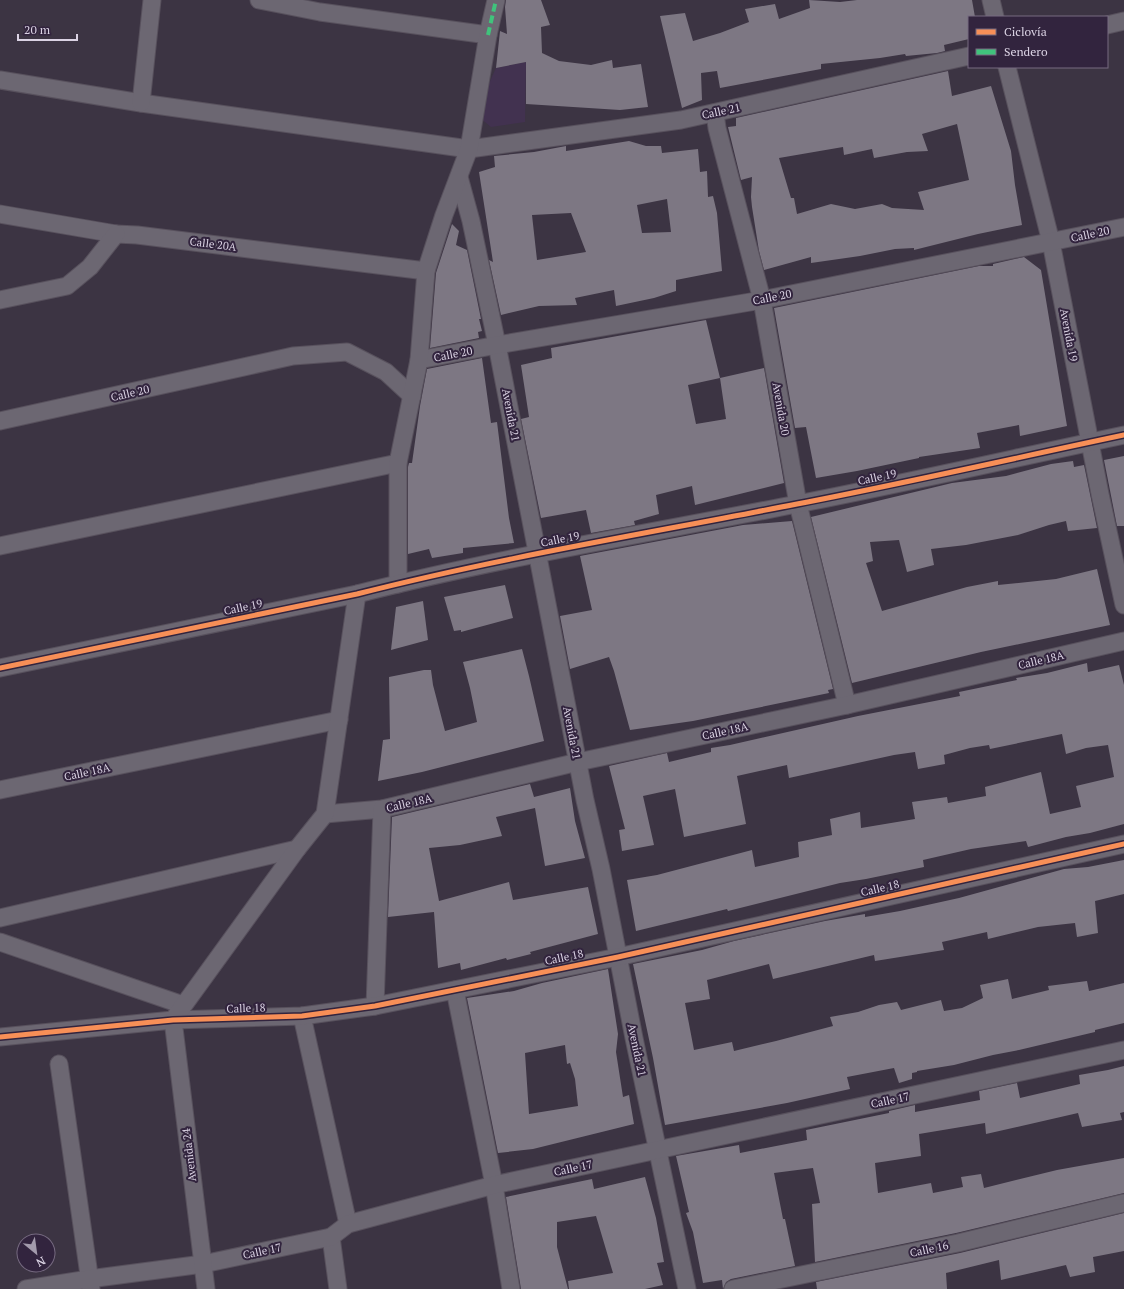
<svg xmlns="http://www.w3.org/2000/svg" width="1124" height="1289" font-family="'PT Serif',serif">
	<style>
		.built { fill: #423250 }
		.building { fill: #7d7783; fill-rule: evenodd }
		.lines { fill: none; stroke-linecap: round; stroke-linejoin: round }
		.street-casing { stroke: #58515d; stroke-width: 19 }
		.street { stroke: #6c6772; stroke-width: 17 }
		.quiet { stroke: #40c37c; stroke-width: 4; stroke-dasharray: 8 4; stroke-linecap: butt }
		.cycleway-casing { stroke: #32243e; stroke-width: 8 }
		.cycleway { stroke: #f78f57; stroke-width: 5 }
		.labels { text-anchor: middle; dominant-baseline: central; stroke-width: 4; stroke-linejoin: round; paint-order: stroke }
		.street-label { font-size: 11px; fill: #dbd3e4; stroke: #32243e }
	</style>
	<rect width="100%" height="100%" fill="#3c3443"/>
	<path class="built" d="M 526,62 L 525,122 L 491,127 L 479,117 L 485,92 L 496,68 Z"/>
	<g class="building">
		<path d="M 506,0 L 541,0 L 550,25 L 541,27 L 542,53 L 559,61 L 591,65 L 612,60 L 613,68 L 641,64 L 648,107 L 620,110 L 526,104 L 526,62 L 496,68 L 500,31 L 507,34 L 505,7 Z"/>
		<path d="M 809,0 L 840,2 L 857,0 L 972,0 L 975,17 L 969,17 L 969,39 L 944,45 L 945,51 L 937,53 L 906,56 L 905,54 L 880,58 L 821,64 L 821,69 L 720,88 L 717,71 L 701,73 L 702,100 L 682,108 L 660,16 L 685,13 L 693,41 L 720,33 L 749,22 L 745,9 L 775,4 L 779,19 L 810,8 Z"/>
		<path d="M 948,71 L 952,96 L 991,86 L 1011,151 L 1015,185 L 1022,225 L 978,234 L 914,250 L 914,248 L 895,249 L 860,256 L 811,263 L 811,257 L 764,270 L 759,251 L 752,207 L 751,197 L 752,177 L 741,180 L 728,127 L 736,126 L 736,118 ZM 957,124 L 969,180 L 918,192 L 924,210 L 892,208 L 882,204 L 855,209 L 831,204 L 797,214 L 794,198 L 791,198 L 779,158 L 843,147 L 844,155 L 872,149 L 874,158 L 907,152 L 928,151 L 922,134 Z"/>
		<path d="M 629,141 L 646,146 L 661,146 L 662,153 L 698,149 L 700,172 L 707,171 L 708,197 L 713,196 L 717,213 L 722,271 L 676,280 L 676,291 L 654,298 L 616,306 L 614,290 L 575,298 L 577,305 L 539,306 L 501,315 L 489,260 L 493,262 L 479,172 L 495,167 L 494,156 L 534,152 L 566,146 L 566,151 ZM 667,199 L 671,232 L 642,233 L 637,205 ZM 571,213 L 586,252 L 537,260 L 532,215 Z"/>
		<path d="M 452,224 L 459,231 L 456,245 L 467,250 L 481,319 L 479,319 L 482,331 L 478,332 L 479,338 L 430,348 L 436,273 Z"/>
		<path d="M 1024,257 L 1041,270 L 1067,426 L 1020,436 L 1019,425 L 977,433 L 980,448 L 919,457 L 919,458 L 857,471 L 816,478 L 806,427 L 795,428 L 774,308 L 979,266 L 993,266 L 993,264 Z"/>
		<path d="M 706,320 L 720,378 L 764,368 L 784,483 L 695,505 L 692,486 L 656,495 L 659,514 L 634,521 L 635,525 L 591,533 L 586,510 L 541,518 L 521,419 L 529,417 L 521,365 L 552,358 L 551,348 ZM 720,378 L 726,419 L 696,424 L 688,385 Z"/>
		<path d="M 482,358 L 491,423 L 497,422 L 509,518 L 514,543 L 463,548 L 463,553 L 432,558 L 429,549 L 408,554 L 408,467 L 409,463 L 412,463 L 420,406 L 427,369 Z"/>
		<path d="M 1124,456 L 1124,526 L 1117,526 L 1104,460 Z"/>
		<path d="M 1073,461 L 1074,467 L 1084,465 L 1097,528 L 1068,531 L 1066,521 L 1049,525 L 1018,535 L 966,545 L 931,549 L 934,565 L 907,572 L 899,540 L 870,542 L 873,561 L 866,563 L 882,611 L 967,587 L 998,581 L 998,585 L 1056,579 L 1097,569 L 1110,625 L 981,652 L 852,683 L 811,517 L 952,483 L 1006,476 L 1051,464 Z"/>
		<path d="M 792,521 L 833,689 L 828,690 L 829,693 L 693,721 L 630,730 L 614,671 L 609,657 L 570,669 L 560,616 L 592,610 L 580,556 L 743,525 Z"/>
		<path d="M 505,585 L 513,618 L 461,632 L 461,630 L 454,631 L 444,597 Z"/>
		<path d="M 423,601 L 428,640 L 391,650 L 396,607 Z"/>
		<path d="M 522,649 L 529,676 L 544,741 L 422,772 L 378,781 L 383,740 L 390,739 L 389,677 L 424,670 L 431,670 L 433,685 L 445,731 L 477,722 L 470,688 L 463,662 Z"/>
		<path d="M 1087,663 L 1088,672 L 1119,665 L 1124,685 L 1124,824 L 1090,833 L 1066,837 L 1028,847 L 1026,841 L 971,849 L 923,860 L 924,867 L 866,879 L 840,883 L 728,911 L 727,909 L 636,931 L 627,880 L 657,875 L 752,850 L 755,867 L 799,857 L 798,842 L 832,835 L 830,819 L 860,812 L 861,828 L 915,819 L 912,802 L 947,797 L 948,803 L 986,796 L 985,787 L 1041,772 L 1050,814 L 1081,807 L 1076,786 L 1114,777 L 1108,745 L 1086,748 L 1066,754 L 1062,734 L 990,749 L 989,745 L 970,748 L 944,755 L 945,764 L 918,769 L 915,752 L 894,755 L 789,778 L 787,765 L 737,776 L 746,824 L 684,837 L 675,789 L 643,796 L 654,845 L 622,851 L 619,830 L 625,829 L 609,766 L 667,753 L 669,762 L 711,752 L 711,748 L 730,745 L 858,716 L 960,696 L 959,692 L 1017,680 L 1016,678 L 1047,673 Z"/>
		<path d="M 530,784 L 534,797 L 570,788 L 575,821 L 585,858 L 545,866 L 535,808 L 496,817 L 502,836 L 460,845 L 429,848 L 439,901 L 509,882 L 513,900 L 588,887 L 598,934 L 530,952 L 531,954 L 507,960 L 506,958 L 461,970 L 460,963 L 438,968 L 434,912 L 388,917 L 392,817 Z"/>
		<path d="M 1124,860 L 1124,894 L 1095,901 L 1098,933 L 1077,937 L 1075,923 L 1038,927 L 988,939 L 987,932 L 942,942 L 944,950 L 875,961 L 874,955 L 773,979 L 769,964 L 707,980 L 710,999 L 685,1003 L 694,1050 L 732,1042 L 734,1051 L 776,1041 L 833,1026 L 830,1017 L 858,1012 L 879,1005 L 897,1002 L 901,1010 L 941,1000 L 944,1011 L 962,1008 L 983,998 L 980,985 L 1008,979 L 1012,999 L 1049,990 L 1048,986 L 1087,981 L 1089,991 L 1124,983 L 1124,1023 L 1095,1030 L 1095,1032 L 1019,1050 L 993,1055 L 954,1065 L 917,1071 L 917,1072 L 912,1073 L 912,1079 L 899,1083 L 894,1068 L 847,1077 L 850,1089 L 787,1103 L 665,1125 L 653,1058 L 633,964 L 702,950 L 734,941 L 825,921 L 865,914 L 865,917 L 900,911 L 959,898 L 1064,869 L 1088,867 Z"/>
		<path d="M 608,969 L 618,1034 L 616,1052 L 623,1097 L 629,1095 L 634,1124 L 533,1149 L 498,1153 L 467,998 L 514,991 L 542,983 ZM 565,1045 L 567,1064 L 570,1063 L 575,1079 L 578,1106 L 529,1114 L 525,1053 Z"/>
		<path d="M 1124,1066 L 1124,1112 L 1120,1113 L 1122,1120 L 1082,1127 L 1078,1113 L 986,1134 L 985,1123 L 919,1134 L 921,1156 L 875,1163 L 878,1193 L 931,1183 L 933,1193 L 963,1187 L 961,1177 L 981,1174 L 984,1188 L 1057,1170 L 1124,1158 L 1124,1193 L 956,1233 L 815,1262 L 812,1204 L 820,1203 L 813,1168 L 774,1173 L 783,1219 L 785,1219 L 795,1266 L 731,1279 L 726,1282 L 723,1289 L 722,1280 L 703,1283 L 693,1232 L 686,1213 L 689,1212 L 676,1156 L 739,1145 L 740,1153 L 807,1140 L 806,1130 L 889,1113 L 889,1111 L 915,1105 L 915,1112 L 980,1100 L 979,1091 L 1017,1083 L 1020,1098 L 1080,1084 L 1079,1075 L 1108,1070 Z"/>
		<path d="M 645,1177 L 656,1218 L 664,1262 L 657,1263 L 663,1285 L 645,1289 L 569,1289 L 568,1281 L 613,1273 L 596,1216 L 557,1222 L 557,1247 L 568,1289 L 521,1289 L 506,1197 L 592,1179 L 594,1189 Z"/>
		<path d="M 1124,1213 L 1124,1251 L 1093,1257 L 1095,1272 L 1070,1277 L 1066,1265 L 1001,1280 L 999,1260 L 946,1273 L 947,1289 L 817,1289 L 816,1282 L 960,1253 Z"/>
	</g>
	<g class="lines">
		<defs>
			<g id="street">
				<path d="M 259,0 L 320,12 L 488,35"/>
				<path d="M 991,0 L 995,17"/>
				<path d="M 1107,25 L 1124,21"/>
				<path d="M 1007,67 L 1051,242 L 1100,494 L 1124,605"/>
				<path d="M 0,80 L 141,103 L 469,149 L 681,120 L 969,56"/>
				<path d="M 141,103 L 152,0"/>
				<path d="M 715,113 L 717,128 L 762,300 L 798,504 L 847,705"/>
				<path d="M 459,177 L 471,221 L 497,345 L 585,800 L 601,869 L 634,1038 L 687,1289"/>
				<path d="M 0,214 L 116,234 L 137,235 L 426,271"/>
				<path d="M 0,300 L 67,286 L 90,267 L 116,234"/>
				<path d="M 419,360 L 497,345 L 762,300 L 1124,227"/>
				<path d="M 0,421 L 293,356 L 347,352 L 386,372 L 412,396"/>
				<path d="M 0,546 L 398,463"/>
				<path d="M 398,584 L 398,463 L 419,360 L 426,271 L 444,215 L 469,149 L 488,35 L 496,0"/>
				<path d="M 0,668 L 357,594 C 502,557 650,533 797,504 C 906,483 1015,458 1124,435"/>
				<path d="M 0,790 L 339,720"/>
				<path d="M 325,814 L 382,809 L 578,762 L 847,705 L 1124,641"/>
				<path d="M 0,918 L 297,849"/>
				<path d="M 0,942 L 183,1005"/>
				<path d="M 455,990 L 494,1185 L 511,1289"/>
				<path d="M 375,1006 L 382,809"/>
				<path d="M 302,1016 L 348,1224"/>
				<path d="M 0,1037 L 173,1020 L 302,1016 L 375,1006 L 618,957 L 1124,844"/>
				<path d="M 59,1064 L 91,1289"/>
				<path d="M 331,1237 L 338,1289"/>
				<path d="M 26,1289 L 89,1279 L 203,1264 L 331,1237 L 348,1224 L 494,1185 L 1124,1050"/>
				<path d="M 206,1289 L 173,1020 L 297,849 L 325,814 L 357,594"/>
				<path d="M 733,1289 L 958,1243 L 1124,1203"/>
			</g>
		</defs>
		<use href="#street" class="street-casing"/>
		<use href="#street" class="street"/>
		<path class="quiet" d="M 488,35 L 496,0"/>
		<defs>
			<g id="cycleway">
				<path d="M 0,668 L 357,594 C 502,557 650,533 797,504 C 906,483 1015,458 1124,435"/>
				<path d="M 0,1037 L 173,1020 L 302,1016 L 375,1006 L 618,957 L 1124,844"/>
			</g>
		</defs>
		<use href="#cycleway" class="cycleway-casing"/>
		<use href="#cycleway" class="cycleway"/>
	</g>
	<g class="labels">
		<g class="street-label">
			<text transform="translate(721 111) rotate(-12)">Calle 21</text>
			<text transform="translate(1090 234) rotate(-12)">Calle 20</text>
			<text transform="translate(213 244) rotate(7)">Calle 20A</text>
			<text transform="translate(772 297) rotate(-11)">Calle 20</text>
			<text transform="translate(1069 335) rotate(79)">Avenida 19</text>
			<text transform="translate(453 354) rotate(-11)">Calle 20</text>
			<text transform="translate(130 393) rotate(-13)">Calle 20</text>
			<text transform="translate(781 409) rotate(80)">Avenida 20</text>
			<text transform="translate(511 415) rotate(79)">Avenida 21</text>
			<text transform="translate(877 477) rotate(-12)">Calle 19</text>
			<text transform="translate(560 539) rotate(-11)">Calle 19</text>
			<text transform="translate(243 607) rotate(-12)">Calle 19</text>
			<text transform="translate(1041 660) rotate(-13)">Calle 18A</text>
			<text transform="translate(725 731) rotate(-12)">Calle 18A</text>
			<text transform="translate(572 733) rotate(79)">Avenida 21</text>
			<text transform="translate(87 772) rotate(-12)">Calle 18A</text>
			<text transform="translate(409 803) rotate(-13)">Calle 18A</text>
			<text transform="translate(880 888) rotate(-13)">Calle 18</text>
			<text transform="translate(564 957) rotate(-12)">Calle 18</text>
			<text transform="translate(246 1008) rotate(-2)">Calle 18</text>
			<text transform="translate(637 1050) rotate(78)">Avenida 21</text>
			<text transform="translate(890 1100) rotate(-12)">Calle 17</text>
			<text transform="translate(189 1155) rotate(-97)">Avenida 24</text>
			<text transform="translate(573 1168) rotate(-12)">Calle 17</text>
			<text transform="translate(929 1249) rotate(-12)">Calle 16</text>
			<text transform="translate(262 1251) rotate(-12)">Calle 17</text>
		</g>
	</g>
	<rect x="968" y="16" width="140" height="52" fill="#32243e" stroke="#766a80"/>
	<rect x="976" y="29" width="20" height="6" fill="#f78f57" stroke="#766a80"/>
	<text x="1004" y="36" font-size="12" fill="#dbd3e4">Ciclovía</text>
	<rect x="976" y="49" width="20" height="6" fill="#40c37c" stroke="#766a80"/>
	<text x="1004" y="56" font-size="12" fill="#dbd3e4">Sendero</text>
	<g transform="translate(36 1253) rotate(151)"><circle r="19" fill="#32243e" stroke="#766a80"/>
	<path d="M0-3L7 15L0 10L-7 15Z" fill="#a39bac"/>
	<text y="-6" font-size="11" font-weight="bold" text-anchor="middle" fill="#dbd3e4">N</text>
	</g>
	<path d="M18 34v6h59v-6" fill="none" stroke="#dbd3e4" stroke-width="2"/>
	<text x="24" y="34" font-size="12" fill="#dbd3e4" stroke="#32243e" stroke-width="3" paint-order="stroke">20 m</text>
</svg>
